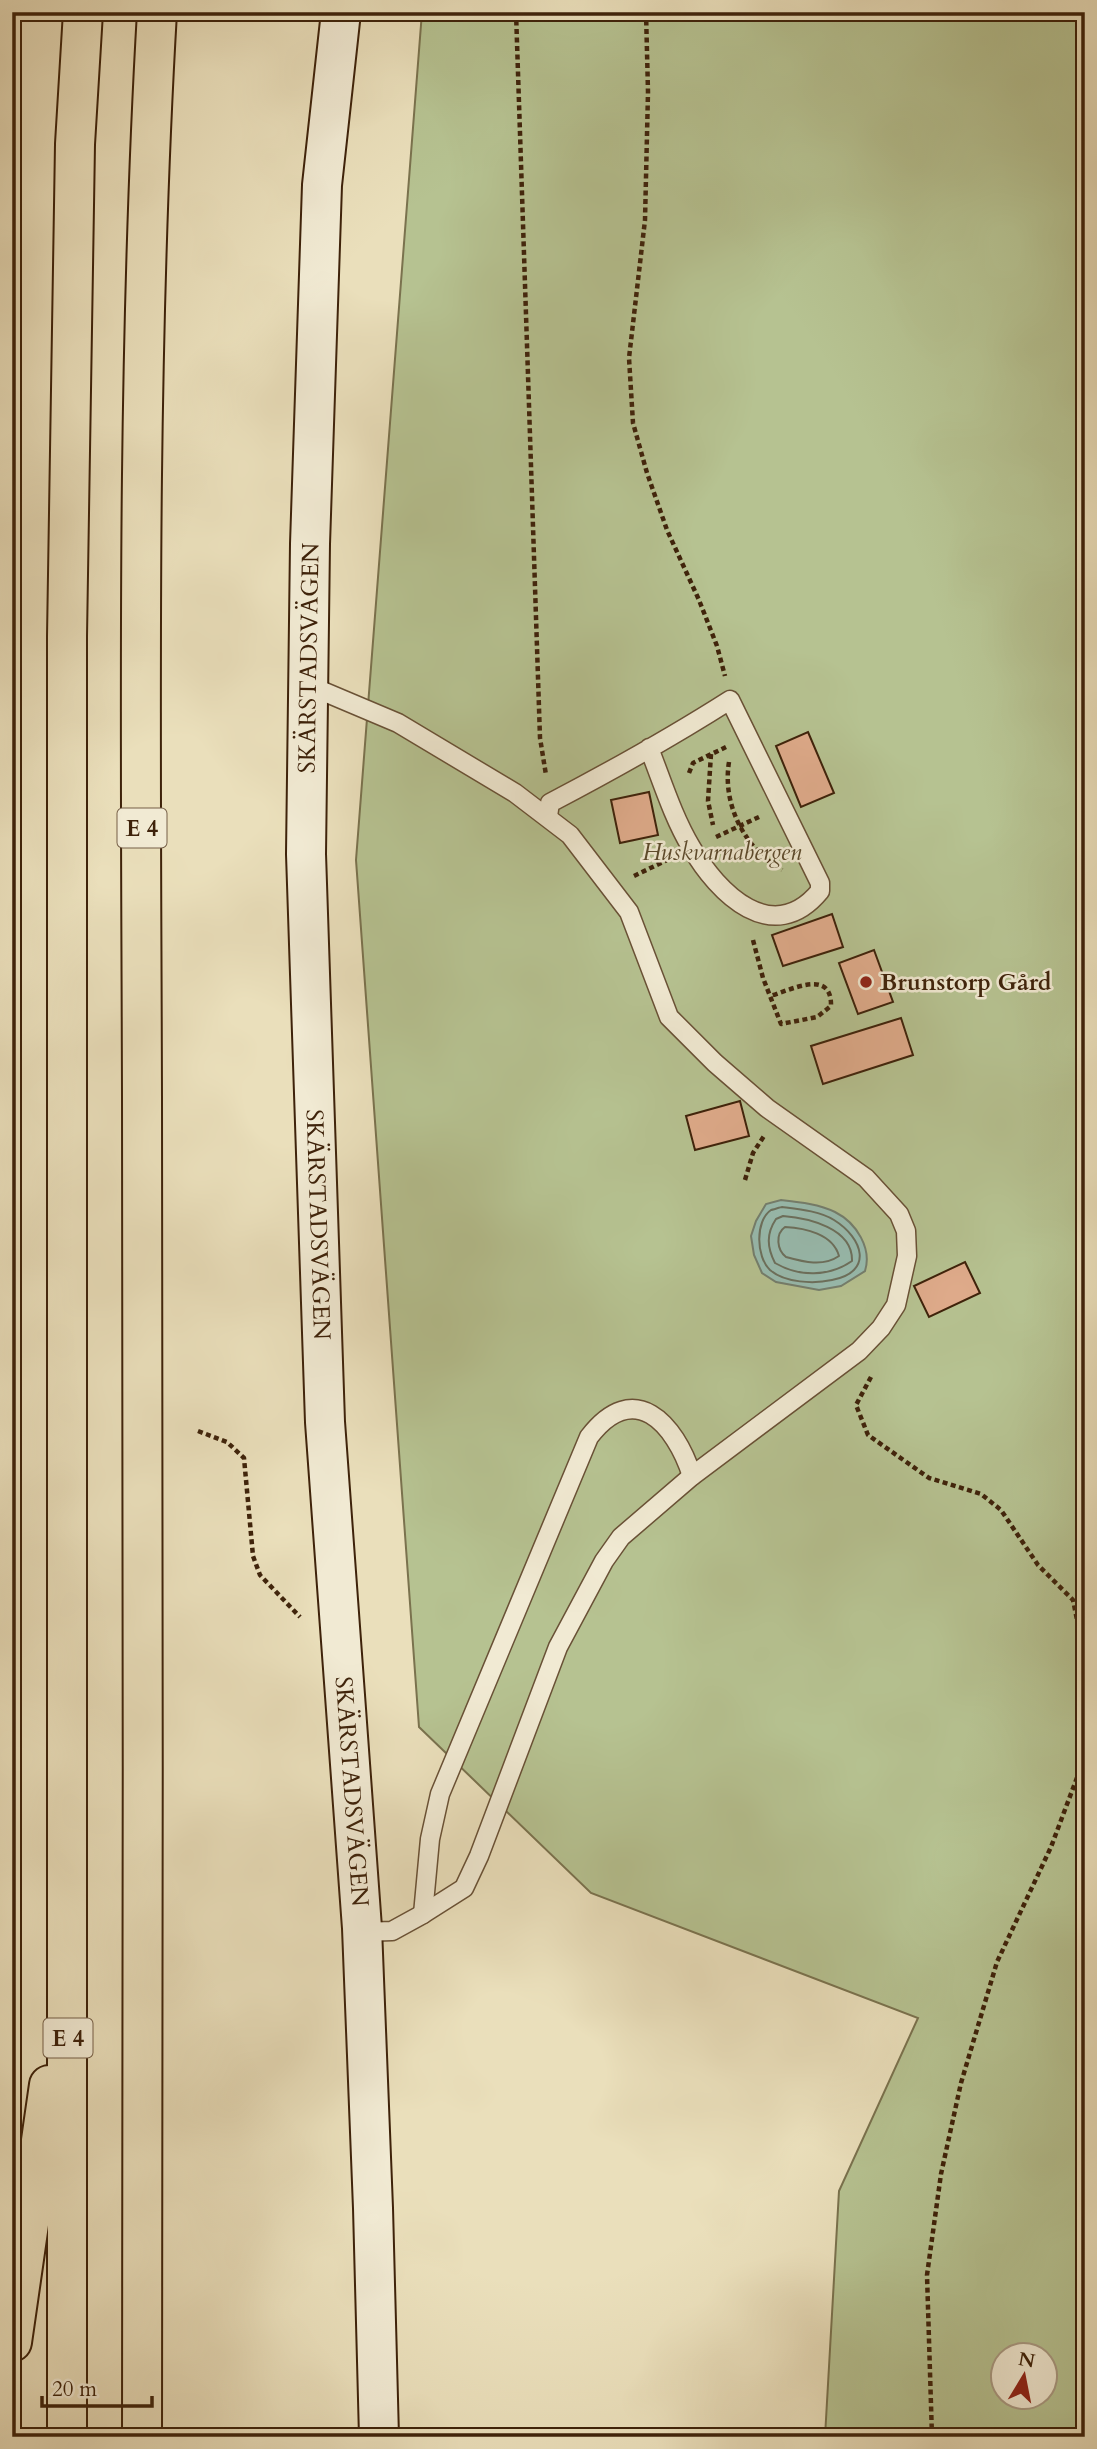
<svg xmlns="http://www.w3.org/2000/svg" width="1097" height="2449" font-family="Cardo,serif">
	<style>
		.green { fill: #b6c291; stroke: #7a724e; stroke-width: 2; fill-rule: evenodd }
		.water { fill: #98bdb1; stroke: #747f6e; stroke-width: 2 }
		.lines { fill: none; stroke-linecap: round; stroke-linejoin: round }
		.shore { stroke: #6b705e; stroke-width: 2 }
		.building { fill: #dfab8b; stroke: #3e220a; stroke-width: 2 }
		.service-casing { stroke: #695136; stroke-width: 21 }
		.secondary-casing { stroke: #3e220a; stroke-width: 42 }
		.motorway-casing { stroke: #3e220a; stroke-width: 42 }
		.path { stroke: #3e220a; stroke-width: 4.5; stroke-dasharray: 5 3.5; stroke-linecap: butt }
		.service { stroke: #f1ead3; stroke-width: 18 }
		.secondary { stroke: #f1ead3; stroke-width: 38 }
		.motorway { stroke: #eadfbb; stroke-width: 38 }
		.poi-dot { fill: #8f2418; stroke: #f1ead3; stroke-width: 2.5 }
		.labels { text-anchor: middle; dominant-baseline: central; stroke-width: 5; stroke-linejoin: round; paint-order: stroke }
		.shield { fill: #f1ead3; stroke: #745e46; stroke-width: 2 }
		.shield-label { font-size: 23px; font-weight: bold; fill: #3e220a }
		.street-label { font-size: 24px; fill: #3e220a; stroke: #f1ead3 }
		.park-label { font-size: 24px; font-style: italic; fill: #5c4a2c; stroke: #f1ead3 }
		.poi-label { font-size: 24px; font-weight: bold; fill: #3e220a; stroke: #f1ead3; text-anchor: start }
	</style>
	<rect width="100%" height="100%" fill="#eadfbb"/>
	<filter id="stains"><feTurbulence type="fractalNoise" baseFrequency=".00286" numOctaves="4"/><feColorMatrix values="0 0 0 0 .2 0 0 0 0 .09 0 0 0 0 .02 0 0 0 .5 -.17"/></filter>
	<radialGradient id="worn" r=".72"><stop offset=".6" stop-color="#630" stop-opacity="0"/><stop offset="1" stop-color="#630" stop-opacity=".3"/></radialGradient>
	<path class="green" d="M 422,12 L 1085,12 L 1085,2437 L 825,2437 L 839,2191 L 918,2018 L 591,1893 L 419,1727 L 356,860 ZM 1002,2354 L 1044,2354 L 1044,2396 L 1002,2396 Z"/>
	<path class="water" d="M 781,1200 C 799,1202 819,1204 835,1212 C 857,1223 872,1249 865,1271 L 841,1286 L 819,1290 L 776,1282 L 762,1273 L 754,1255 L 751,1236 L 756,1221 L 766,1204 Z"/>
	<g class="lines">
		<g class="shore">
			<path d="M 782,1207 C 798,1209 820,1211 834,1220 C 863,1238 874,1272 832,1280 C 814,1284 785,1283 770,1270 C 756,1257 755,1221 771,1210 C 772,1210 781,1207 782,1207 Z"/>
			<path d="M 783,1216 C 808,1218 853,1228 852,1261 C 829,1277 799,1277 775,1263 C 767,1247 766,1234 776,1219 Z"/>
			<path d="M 785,1227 C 805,1228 833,1234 839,1256 C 823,1267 804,1262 786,1257 C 777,1250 775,1234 785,1227 Z"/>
		</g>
	</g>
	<g class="building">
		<path d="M 808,732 L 834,793 L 801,807 L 776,746 Z"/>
		<path d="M 649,792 L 658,835 L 620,843 L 611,800 Z"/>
		<path d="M 832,914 L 843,947 L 783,966 L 772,935 Z"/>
		<path d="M 874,950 L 893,1002 L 858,1014 L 839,963 Z"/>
		<path d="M 901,1018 L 913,1055 L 823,1084 L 811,1046 Z"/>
		<path d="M 740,1101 L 749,1136 L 695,1150 L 686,1116 Z"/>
		<path d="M 965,1262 L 980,1293 L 929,1317 L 914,1286 Z"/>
	</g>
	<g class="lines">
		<defs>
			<g id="service">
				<path d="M 308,685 L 398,723 L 515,793 L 570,835 L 629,912 L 669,1017 L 715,1063 L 767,1108 L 866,1178 L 899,1214 L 906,1231 L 907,1256 L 896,1305 L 881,1328 L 859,1351 L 692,1476 L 621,1537 L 604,1561 L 558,1647 L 479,1856 L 464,1888 L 423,1914 L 392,1931 L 362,1932"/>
				<path d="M 548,816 L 550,803 C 611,771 672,737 730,700 L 820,883 L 820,891 C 773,948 718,894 691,847 C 673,817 662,781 649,748"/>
				<path d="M 423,1914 L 430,1839 L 440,1794 L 589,1437 C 634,1378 675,1423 692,1476"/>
			</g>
			<g id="secondary">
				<path id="s1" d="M 341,12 L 322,185 L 310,544 L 306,854 L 325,1422 L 362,1928 L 373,2208 L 379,2437"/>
			</g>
			<g id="motorway">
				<path d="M 12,2342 L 49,2085"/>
				<path d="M 67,2437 L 67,636 L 75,144 L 83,12"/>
				<path d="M 142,2437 C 143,1990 143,1543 142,1096 C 141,735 136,373 157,12"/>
			</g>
		</defs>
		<use href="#service" class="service-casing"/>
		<use href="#secondary" class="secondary-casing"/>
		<use href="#motorway" class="motorway-casing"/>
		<g class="path">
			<path d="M 516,12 L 540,738 L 546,775"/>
			<path d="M 646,12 L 648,92 L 645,220 L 629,358 L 633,423 L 647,473 L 667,530 L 699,600 L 717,646 L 725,676"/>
			<path d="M 711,754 L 708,801 L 713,825"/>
			<path d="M 729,762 C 722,805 745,849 782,870"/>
			<path d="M 689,773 L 693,763 L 726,747"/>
			<path d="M 716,837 L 759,817"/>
			<path d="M 634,876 L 667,860"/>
			<path d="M 753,940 L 763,978 L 781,1024 L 817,1017 L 831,1006 C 832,968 791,990 770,996"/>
			<path d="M 745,1180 L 753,1153 L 764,1136"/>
			<path d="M 871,1377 L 856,1405 L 868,1435 L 929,1478 L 981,1494 L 1001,1510 L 1038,1565 L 1073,1600 L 1085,1659"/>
			<path d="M 198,1431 L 227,1442 L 244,1458 L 253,1556 L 260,1575 L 300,1617"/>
			<path d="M 932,2437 L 927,2275 L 941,2174 L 961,2083 L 997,1962 L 1051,1847 L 1078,1775 L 1085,1724"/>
		</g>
		<use href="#service" class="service"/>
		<use href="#secondary" class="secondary"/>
		<use href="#motorway" class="motorway"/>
	</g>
	<circle class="poi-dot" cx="866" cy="982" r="7"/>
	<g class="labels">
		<g class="shield">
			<rect x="117.5" y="808.5" width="49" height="39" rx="5"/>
			<rect x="43.5" y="2018.5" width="49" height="39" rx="5"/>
		</g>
		<g class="shield-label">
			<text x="142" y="828">E 4</text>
			<text x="68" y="2038">E 4</text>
		</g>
		<g class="street-label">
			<text transform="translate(309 658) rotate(-89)">SKÄRSTADSVÄGEN</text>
			<text stroke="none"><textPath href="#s1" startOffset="1214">SKÄRSTADSVÄGEN</textPath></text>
			<text stroke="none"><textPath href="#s1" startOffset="1782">SKÄRSTADSVÄGEN</textPath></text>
		</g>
		<g class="park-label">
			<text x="722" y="852">Huskvarnabergen</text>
		</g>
		<g class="poi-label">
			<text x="880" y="982">Brunstorp Gård</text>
		</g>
	</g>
	<rect width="1097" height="2449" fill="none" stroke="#eadfbb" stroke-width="42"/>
	<rect x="14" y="14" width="1069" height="2421" fill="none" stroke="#3e220a" stroke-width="3.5"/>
	<rect x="21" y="21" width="1055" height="2407" fill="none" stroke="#3e220a" stroke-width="2"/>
	<g transform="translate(1024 2376) rotate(10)"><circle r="33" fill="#f1ead3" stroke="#a99a83" stroke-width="2"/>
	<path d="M0-5L12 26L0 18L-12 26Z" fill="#8f2418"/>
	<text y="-10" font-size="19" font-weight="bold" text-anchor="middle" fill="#3e220a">N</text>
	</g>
	<path d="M42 2396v10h110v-10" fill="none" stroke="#3e220a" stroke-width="3.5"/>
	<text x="52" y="2396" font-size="21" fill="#3e220a" stroke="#f1ead3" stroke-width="5" paint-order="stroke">20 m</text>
	<rect width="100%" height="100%" filter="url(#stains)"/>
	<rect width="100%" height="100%" fill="url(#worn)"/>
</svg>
